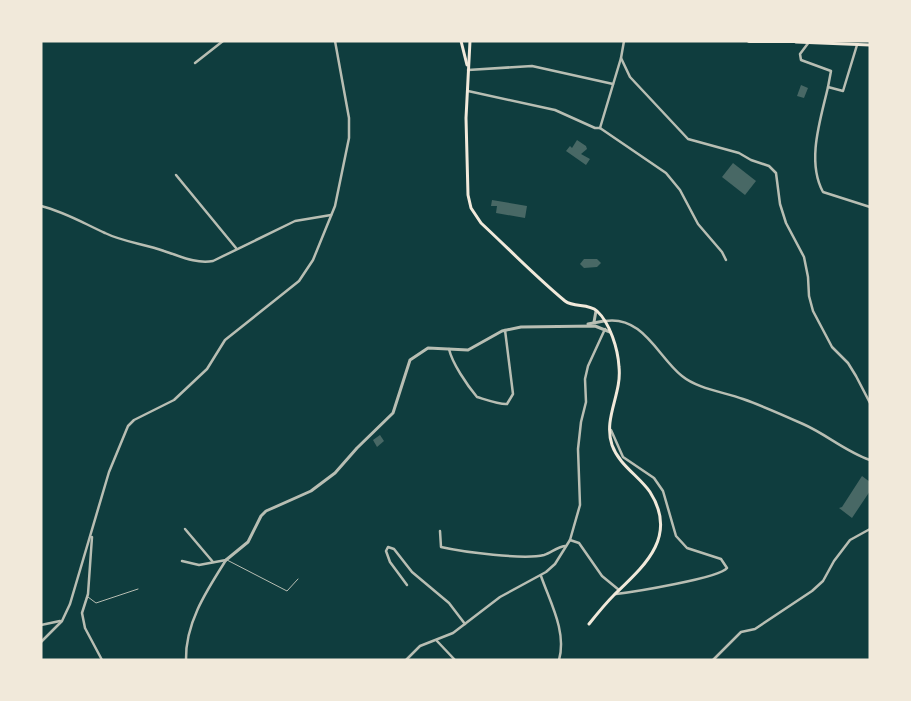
<svg xmlns="http://www.w3.org/2000/svg" width="911" height="701" font-family="Inter,sans-serif">
	<style>
		.building { fill: #486865 }
		.lines { fill: none; stroke-linecap: round; stroke-linejoin: round }
		.service { stroke: #b8beb3; stroke-width: 1 }
		.minor { stroke: #b8beb3; stroke-width: 2.5 }
		.tertiary { stroke: #b8beb3; stroke-width: 3 }
		.secondary { stroke: #f1e9da; stroke-width: 3 }
		.primary { stroke: #f1e9da; stroke-width: 4 }
	</style>
	<rect width="100%" height="100%" fill="#0f3d3e"/>
	<g class="building">
		<path d="M 801,85 L 808,88 L 804,98 L 797,96 Z"/>
		<path d="M 577,140 L 586,146 L 587,149 L 581,154 L 590,159 L 586,165 L 566,151 L 570,146 L 572,148 Z"/>
		<path d="M 733,163 L 756,181 L 745,195 L 722,177 Z"/>
		<path d="M 492,200 L 527,206 L 525,218 L 496,213 L 497,206 L 491,206 Z"/>
		<path d="M 584,259 L 597,259 L 601,263 L 597,267 L 584,268 L 580,264 Z"/>
		<path d="M 380,435 L 384,441 L 377,447 L 373,440 Z"/>
		<path d="M 862,476 L 870,482 L 870,491 L 852,518 L 839,508 L 842,507 Z"/>
	</g>
	<g class="lines">
		<g class="service">
			<path d="M 227,560 L 287,591 L 298,579"/>
			<path d="M 88,597 L 96,603 L 138,589"/>
		</g>
		<g class="minor">
			<path d="M 624,41 L 621,58 L 630,77 L 688,139 L 739,153 L 751,160 L 769,166 L 776,173 L 780,204 L 786,223 L 804,257 L 808,277 L 809,296 L 813,311 L 832,347 L 848,363 L 856,376 L 870,403"/>
			<path d="M 809,42 L 800,54 L 801,60 L 831,71 L 828,87"/>
			<path d="M 857,45 L 843,91 L 828,87 C 821,118 806,161 823,192 L 870,207"/>
			<path d="M 195,63 L 223,41"/>
			<path d="M 468,70 L 532,66 L 613,84"/>
			<path d="M 468,91 L 555,110 L 595,128 L 600,128"/>
			<path d="M 600,128 L 666,173 L 680,190 L 698,224 L 722,252 L 726,260"/>
			<path d="M 600,128 L 621,58"/>
			<path d="M 176,175 L 236,248"/>
			<path d="M 41,206 C 65,212 83,223 105,233 C 123,242 145,244 164,251 C 180,256 195,264 213,261 L 295,221 L 331,215"/>
			<path d="M 605,321 C 643,315 658,357 682,376 C 698,389 724,392 743,399 C 763,406 783,415 803,424 C 826,434 846,452 870,460"/>
			<path d="M 449,349 C 452,363 467,385 477,397 C 484,399 501,405 507,404 L 513,394 L 505,330"/>
			<path d="M 611,430 L 623,457 L 654,478 L 663,491 L 676,536 L 687,548 L 721,559 L 727,568 C 720,578 633,592 616,594"/>
			<path d="M 185,529 L 213,562"/>
			<path d="M 440,531 L 441,547 C 463,552 524,560 544,555 C 551,553 557,547 565,546"/>
			<path d="M 92,537 L 88,594 L 82,613 L 85,628 L 102,660"/>
			<path d="M 570,540 L 580,505 L 578,449 L 581,422 L 586,402 L 585,379 L 588,366 L 605,329"/>
			<path d="M 182,561 L 199,565 L 226,560"/>
			<path d="M 541,576 C 550,602 567,632 559,660"/>
			<path d="M 407,585 L 390,562 L 386,551 L 388,547 L 394,549 L 412,572 L 449,603 L 465,624"/>
			<path d="M 41,625 L 60,621"/>
			<path d="M 437,641 L 455,660"/>
			<path d="M 41,642 L 62,621 L 70,604 L 109,472 L 128,426 L 134,420 L 174,400 L 207,369 L 225,340 L 299,281 L 313,260 L 335,206 L 349,138 L 349,118 L 335,41"/>
			<path d="M 186,660 C 185,623 207,590 226,560"/>
			<path d="M 406,660 L 420,646 L 453,633 L 500,597 L 546,572 L 555,564 L 570,540 L 579,543 L 602,576 L 619,590"/>
			<path d="M 713,660 L 741,632 L 755,629 L 812,591 L 823,581 L 834,561 L 850,540 L 870,529"/>
		</g>
		<g class="tertiary">
			<path d="M 594,322 L 596,311"/>
			<path d="M 588,324 L 604,321"/>
			<path d="M 226,560 L 248,542 L 261,516 L 266,511 L 311,491 L 335,473 L 357,448 L 393,413 L 410,360 L 428,348 L 468,350 L 502,331 L 521,327 L 595,326 L 610,332"/>
		</g>
		<g class="secondary">
			<path d="M 461,41 L 467,65"/>
			<path d="M 470,41 L 466,118 L 468,195 L 471,208 L 481,223 C 509,249 536,277 565,301 C 574,308 588,303 597,311 C 610,323 618,349 619,367 C 622,394 603,418 612,445 C 619,465 639,476 650,492 C 679,537 643,567 614,595 C 605,604 597,614 589,624"/>
			<path d="M 796,42 L 870,45"/>
		</g>
		<path class="primary" d="M 749,41 L 797,41"/>
	</g>
	<rect width="911" height="701" fill="none" stroke="#f1e9da" stroke-width="85"/>
</svg>
